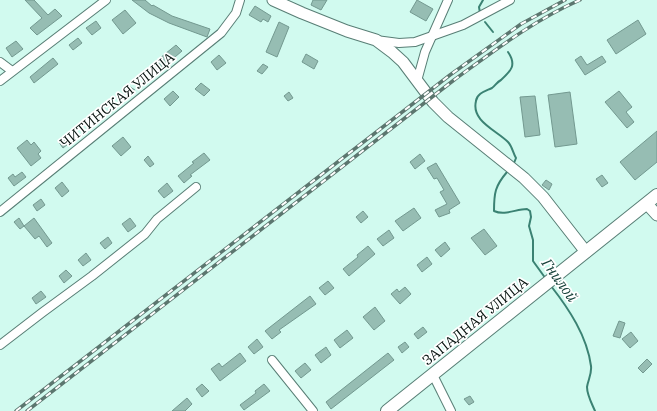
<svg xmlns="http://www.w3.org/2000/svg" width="657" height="411" font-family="'IBM Plex Serif',serif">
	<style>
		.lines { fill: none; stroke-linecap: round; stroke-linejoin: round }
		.stream { stroke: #3b8273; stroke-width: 2 }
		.building { fill: #96bdb3; stroke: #739990 }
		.minor-casing { stroke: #587e75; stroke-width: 10 }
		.secondary-casing { stroke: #587e75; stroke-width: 13 }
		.primary-casing { stroke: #587e75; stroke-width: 14 }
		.minor { stroke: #fff; stroke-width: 8 }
		.secondary { stroke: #fff; stroke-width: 11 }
		.primary { stroke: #fff; stroke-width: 12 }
		.rail-casing { stroke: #5c766f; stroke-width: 3.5 }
		.rail { stroke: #fff; stroke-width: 2; stroke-dasharray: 6; stroke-linecap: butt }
		.labels { text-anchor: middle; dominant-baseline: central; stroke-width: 3.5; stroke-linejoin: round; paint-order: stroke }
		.street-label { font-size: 14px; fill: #020f0b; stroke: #fff }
		.water-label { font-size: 15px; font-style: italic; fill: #133f37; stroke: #fff }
	</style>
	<rect width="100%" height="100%" fill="#d1faef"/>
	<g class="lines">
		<g class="stream">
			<path d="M 480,13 L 479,7 L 483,0"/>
			<path d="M 485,22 L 493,32"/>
			<path d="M 508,52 C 517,65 511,71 501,80 C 497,82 495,86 492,88 C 486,91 477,93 476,101 C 471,121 496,130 508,142 C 512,146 513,153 516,158 L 514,163"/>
			<path d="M 507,172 C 495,186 494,193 494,211 C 505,216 516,209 527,209 L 530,211 L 531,217 L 529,226 L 533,240 L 533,261 L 546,279"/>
			<path d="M 551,286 C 569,309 587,336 591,366 C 592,374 588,380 587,387 C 587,395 592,404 595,411"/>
		</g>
	</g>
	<g class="building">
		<path d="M 25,0 L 34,0 L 48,15 L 55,9 L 62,16 L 37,35 L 30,28 L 42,18 Z"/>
		<path d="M 132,0 L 145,0 L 152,6 L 153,5 L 172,16 L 210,29 L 207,37 L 169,23 L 149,13 Z"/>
		<path d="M 313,0 L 327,0 L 321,10 L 311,5 Z"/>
		<path d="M 417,0 L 433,9 L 426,21 L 410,12 Z"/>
		<path d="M 255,6 L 271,16 L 268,22 L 263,19 L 261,22 L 249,15 Z"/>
		<path d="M 125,10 L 136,23 L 123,34 L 112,20 Z"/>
		<path d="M 638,20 L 646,34 L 616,54 L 607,40 Z"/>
		<path d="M 96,21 L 101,28 L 92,35 L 86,28 Z"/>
		<path d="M 279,22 L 289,27 L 277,57 L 266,52 Z"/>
		<path d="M 78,38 L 82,43 L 73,50 L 69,45 Z"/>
		<path d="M 16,41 L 23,49 L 12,57 L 6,48 Z"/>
		<path d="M 176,45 L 182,51 L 155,74 L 149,67 Z"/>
		<path d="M 306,54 L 318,61 L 314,69 L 302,62 Z"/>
		<path d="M 219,55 L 226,63 L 217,70 L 211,62 Z"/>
		<path d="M 581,56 L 587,65 L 602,56 L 606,62 L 585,75 L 575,60 Z"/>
		<path d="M 53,58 L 58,64 L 34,83 L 30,77 Z"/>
		<path d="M 263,64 L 268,67 L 262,74 L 257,71 Z"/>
		<path d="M 201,83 L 210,90 L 204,96 L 195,89 Z"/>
		<path d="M 127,85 L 135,90 L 131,95 L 124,90 Z"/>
		<path d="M 173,91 L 179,97 L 170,106 L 164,99 Z"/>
		<path d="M 619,91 L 632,107 L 626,112 L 634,122 L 627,128 L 605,102 Z"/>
		<path d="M 289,92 L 293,98 L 288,101 L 284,96 Z"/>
		<path d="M 570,92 L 577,144 L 555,147 L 548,95 Z"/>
		<path d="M 535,96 L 540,135 L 525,137 L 520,97 Z"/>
		<path d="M 657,131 L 657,162 L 635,180 L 620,162 Z"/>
		<path d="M 63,137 L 68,144 L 63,148 L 58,141 Z"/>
		<path d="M 123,137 L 131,147 L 121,156 L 112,146 Z"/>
		<path d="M 27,140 L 31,145 L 34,142 L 41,151 L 38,154 L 41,158 L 31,166 L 17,148 Z"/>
		<path d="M 204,153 L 210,160 L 190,175 L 192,176 L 184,183 L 178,176 L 194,163 L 192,162 Z"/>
		<path d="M 420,154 L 425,161 L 415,169 L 410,162 Z"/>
		<path d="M 148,156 L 154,164 L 150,167 L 144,160 Z"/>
		<path d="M 436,163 L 460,203 L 449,210 L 450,213 L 439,217 L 435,210 L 447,204 L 440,192 L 444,190 L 437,178 L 434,179 L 427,168 Z"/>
		<path d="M 22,172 L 26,177 L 14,186 L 8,178 L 13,174 L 15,177 Z"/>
		<path d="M 602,175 L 608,183 L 602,187 L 596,179 Z"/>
		<path d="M 546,180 L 552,184 L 549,190 L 542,185 Z"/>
		<path d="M 62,182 L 69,191 L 62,197 L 55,188 Z"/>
		<path d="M 167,183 L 173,191 L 164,198 L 158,191 Z"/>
		<path d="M 41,199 L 45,205 L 37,211 L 33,205 Z"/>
		<path d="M 414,208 L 421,218 L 403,231 L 395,221 Z"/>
		<path d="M 363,211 L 368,217 L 361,223 L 356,217 Z"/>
		<path d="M 19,218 L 24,226 L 20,229 L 14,222 Z"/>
		<path d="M 34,218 L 52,243 L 47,247 L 39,236 L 35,239 L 24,226 Z"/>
		<path d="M 130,218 L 136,226 L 128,232 L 122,224 Z"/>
		<path d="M 484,229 L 497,246 L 485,255 L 471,238 Z"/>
		<path d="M 389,230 L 394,238 L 383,246 L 377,239 Z"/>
		<path d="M 108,237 L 112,243 L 105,249 L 100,243 Z"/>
		<path d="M 445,242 L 450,249 L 441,257 L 435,250 Z"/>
		<path d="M 368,246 L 375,254 L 349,276 L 343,269 L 358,257 L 357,255 Z"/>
		<path d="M 86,253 L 91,260 L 83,266 L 78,260 Z"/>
		<path d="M 427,257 L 432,264 L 422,272 L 417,265 Z"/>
		<path d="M 66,270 L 72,276 L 64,283 L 59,276 Z"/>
		<path d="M 328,281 L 334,288 L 325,295 L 319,288 Z"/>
		<path d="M 405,287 L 411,294 L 400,304 L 391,294 L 397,289 L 399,292 Z"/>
		<path d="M 41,291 L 46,297 L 36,304 L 32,298 Z"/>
		<path d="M 310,296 L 316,304 L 279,330 L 281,332 L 272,339 L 265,331 Z"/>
		<path d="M 375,307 L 385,321 L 374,330 L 363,317 Z"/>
		<path d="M 619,321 L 625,323 L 620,338 L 613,336 Z"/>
		<path d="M 423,327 L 427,332 L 418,339 L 414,334 Z"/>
		<path d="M 347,330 L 353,338 L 340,348 L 334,340 Z"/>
		<path d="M 631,332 L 638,341 L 630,348 L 622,339 Z"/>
		<path d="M 257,339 L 263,347 L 254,354 L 248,347 Z"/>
		<path d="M 405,342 L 409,347 L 402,353 L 398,347 Z"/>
		<path d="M 326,347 L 331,355 L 321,363 L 315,355 Z"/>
		<path d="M 240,353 L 246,361 L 220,381 L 211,369 L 219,363 L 222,367 Z"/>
		<path d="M 388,353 L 394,360 L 331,409 L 326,402 Z"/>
		<path d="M 647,359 L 652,364 L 643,373 L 638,368 Z"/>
		<path d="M 305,363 L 311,370 L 301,378 L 295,371 Z"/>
		<path d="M 202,384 L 209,391 L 202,397 L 196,389 Z"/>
		<path d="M 264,384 L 270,391 L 244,410 L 240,405 L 256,393 L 255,391 Z"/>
		<path d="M 470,396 L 474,402 L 469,405 L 464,399 Z"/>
		<path d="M 187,398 L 192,404 L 185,411 L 172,411 Z"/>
	</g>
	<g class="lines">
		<defs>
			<g id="minor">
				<path d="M 376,40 L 399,43 L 415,42 L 463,25 L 510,0"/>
				<path d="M 0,62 L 12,71"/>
				<path d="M 0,81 L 106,0"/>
				<path d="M 417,81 L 425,52 L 448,0"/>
				<path d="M 0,212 L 221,33 L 236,13 L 240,0"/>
				<path d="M 0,345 L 43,312 L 92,276 L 145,234 L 157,219 L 196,187"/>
				<path d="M 272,360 L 313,411"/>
				<path d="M 433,375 L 451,411"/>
			</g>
			<g id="secondary">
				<path d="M 273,0 L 302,13 L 347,31 L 376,40 L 392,52 L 403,62 L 433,102 L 448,117 L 524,178 L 543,197 L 586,252"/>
				<path d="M 647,204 L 657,215"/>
			</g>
			<path id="primary" d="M 387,411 L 657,195"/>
		</defs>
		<use href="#minor" class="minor-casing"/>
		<use href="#secondary" class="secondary-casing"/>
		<use href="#primary" class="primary-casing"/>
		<use href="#minor" class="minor"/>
		<use href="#secondary" class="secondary"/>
		<use href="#primary" class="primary"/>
		<defs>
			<g id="rail">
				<path d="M 16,411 L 450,75 L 521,24 L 565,0"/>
				<path d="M 27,411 L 454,80 C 494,51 534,20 580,0"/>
			</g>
		</defs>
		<use href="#rail" class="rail-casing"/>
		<use href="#rail" class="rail"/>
	</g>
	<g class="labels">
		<g class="street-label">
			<text transform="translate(117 100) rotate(-39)">ЧИТИНСКАЯ УЛИЦА</text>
			<text transform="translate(475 321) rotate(-39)">ЗАПАДНАЯ УЛИЦА</text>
		</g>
		<g class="water-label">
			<text transform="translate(560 280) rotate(54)">Гнилой</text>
		</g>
	</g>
</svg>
